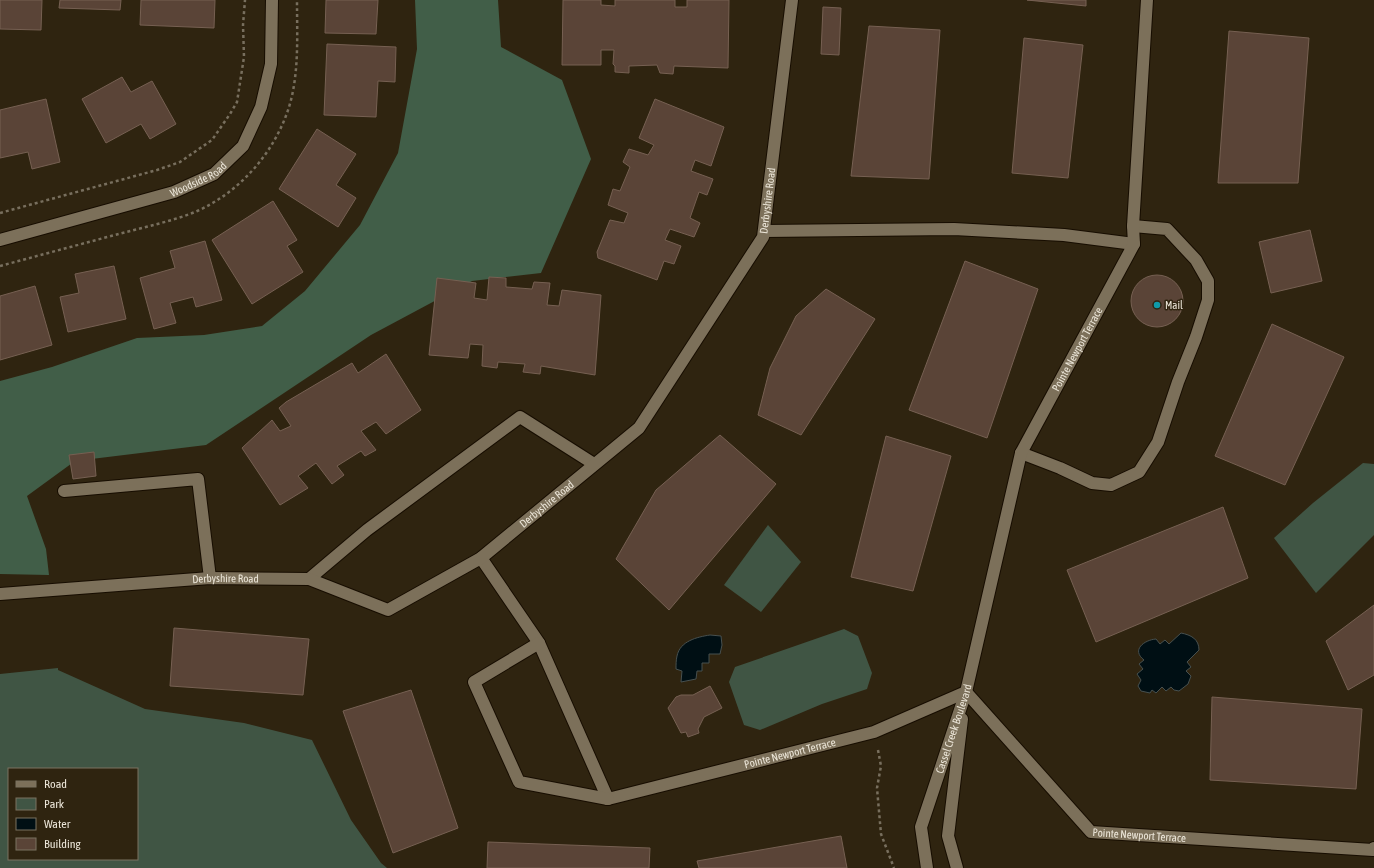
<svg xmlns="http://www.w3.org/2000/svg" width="1374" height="868" font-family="'Asap Condensed',sans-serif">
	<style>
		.green { fill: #405544; fill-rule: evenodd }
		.forest { fill: #415e48 }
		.water { fill: #000f14; stroke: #47504f }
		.building { fill: #5a4437; stroke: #766052 }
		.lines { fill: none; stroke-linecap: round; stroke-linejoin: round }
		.minor-casing { stroke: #170d00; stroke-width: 14 }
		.path { stroke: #786f5e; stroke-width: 2.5; stroke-dasharray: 3 3; stroke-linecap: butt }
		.minor { stroke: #7c705a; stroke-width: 12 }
		.culture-dot { fill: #0f9aa8; stroke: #2f2410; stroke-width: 1.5 }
		.labels { text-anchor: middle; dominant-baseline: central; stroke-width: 3; stroke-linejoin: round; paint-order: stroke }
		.street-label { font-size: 11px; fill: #ece6d9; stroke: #2f2410 }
		.poi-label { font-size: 11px; fill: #ece6d9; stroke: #2f2410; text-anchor: start }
	</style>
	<rect width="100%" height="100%" fill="#2f2410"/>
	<g class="green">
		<path d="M 1363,463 L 1374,464 L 1374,535 L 1316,593 L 1274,538 L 1313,503 Z"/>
		<path d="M 768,525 L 801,562 L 761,612 L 724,585 Z"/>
		<path d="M 844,629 L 858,636 L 872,673 L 867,689 L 822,704 L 760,730 L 744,725 L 729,682 L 735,667 Z"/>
		<path d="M 58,668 L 58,670 L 145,709 L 244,723 L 312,740 L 351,820 L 381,863 L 387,868 L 0,868 L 0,674 ZM 9,769 L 137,769 L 137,859 L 9,859 Z"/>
	</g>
	<path class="forest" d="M 415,0 L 498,0 L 501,47 L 562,80 L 591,159 L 541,273 L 472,281 L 371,335 L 206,445 L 75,461 L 27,496 L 46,549 L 49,575 L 0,574 L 0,381 L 52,367 L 137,338 L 204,335 L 262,326 L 305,291 L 360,225 L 398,153 L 417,49 Z"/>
	<g class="water">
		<path d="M 1181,633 C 1191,635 1199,639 1199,650 L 1187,662 L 1191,667 L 1186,671 L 1191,676 L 1188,684 L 1179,691 L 1174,690 L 1171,687 L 1166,691 L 1162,687 L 1156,693 L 1152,690 L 1150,693 L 1141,691 L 1138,686 L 1141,680 L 1137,674 L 1143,669 L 1139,664 L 1144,660 C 1131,650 1144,640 1156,639 L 1160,644 L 1165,640 L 1169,644 Z"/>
		<path d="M 710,635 L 721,636 L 722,645 L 720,654 L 709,654 L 709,663 L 702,663 L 702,671 L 697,671 L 696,679 L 681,682 L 682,671 L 676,669 C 676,665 676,660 677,656 C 680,641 697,637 710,635 Z"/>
	</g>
	<g class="building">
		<path d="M 0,0 L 42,0 L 41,30 L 0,29 Z"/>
		<path d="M 60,0 L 121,0 L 120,10 L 59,8 Z"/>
		<path d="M 141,0 L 215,0 L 214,28 L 140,25 Z"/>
		<path d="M 326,0 L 378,0 L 376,34 L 325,33 Z"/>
		<path d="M 563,0 L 601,0 L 601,5 L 615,6 L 615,0 L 675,0 L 675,7 L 687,7 L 687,0 L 729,0 L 728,68 L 674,66 L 673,74 L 660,73 L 657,65 L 629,66 L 629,73 L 615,72 L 615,66 L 613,64 L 614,50 L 601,50 L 601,65 L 562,65 Z"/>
		<path d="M 1027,0 L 1086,0 L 1086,6 Z"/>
		<path d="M 823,7 L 841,8 L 839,55 L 821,54 Z"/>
		<path d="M 869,26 L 940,30 L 929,179 L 851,176 Z"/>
		<path d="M 1229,31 L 1309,38 L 1298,183 L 1218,183 Z"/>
		<path d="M 1024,38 L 1083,45 L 1068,178 L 1012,173 Z"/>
		<path d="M 327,44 L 396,47 L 395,82 L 378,81 L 376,117 L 324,115 Z"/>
		<path d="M 122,77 L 131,92 L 152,81 L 176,124 L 150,139 L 141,124 L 106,143 L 82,99 Z"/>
		<path d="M 46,99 L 60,162 L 32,169 L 28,152 L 0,158 L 0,110 Z"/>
		<path d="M 655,99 L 724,127 L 711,166 L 695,160 L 691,171 L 713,179 L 707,195 L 699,192 L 690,218 L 700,223 L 694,237 L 670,229 L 665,240 L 681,246 L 674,264 L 664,261 L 657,280 L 598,258 L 597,252 L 610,220 L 624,223 L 628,213 L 608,205 L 613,189 L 620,191 L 630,167 L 623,162 L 629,149 L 648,155 L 654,145 L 639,138 Z"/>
		<path d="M 317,129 L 356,154 L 336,185 L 356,198 L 338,227 L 279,189 Z"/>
		<path d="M 273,201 L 297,240 L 287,246 L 303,272 L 252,304 L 212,240 Z"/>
		<path d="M 1310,230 L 1322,281 L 1271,293 L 1259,242 Z"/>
		<path d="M 205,241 L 222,300 L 196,307 L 193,297 L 170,303 L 176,323 L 154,329 L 140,278 L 175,268 L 170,251 Z"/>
		<path d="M 965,261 L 1038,289 L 987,438 L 909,410 Z"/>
		<path d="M 114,266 L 126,319 L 68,332 L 60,297 L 79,293 L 75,274 Z"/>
		<circle cx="1157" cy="301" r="26"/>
		<path d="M 489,277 L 506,278 L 506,287 L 532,289 L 534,282 L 550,283 L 547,305 L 559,306 L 562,290 L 601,295 L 595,375 L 541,366 L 540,374 L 523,372 L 525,364 L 498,362 L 497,368 L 482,366 L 483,345 L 470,344 L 468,358 L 429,355 L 437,278 L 476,283 L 474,298 L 487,300 Z"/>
		<path d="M 35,286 L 52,345 L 0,360 L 0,296 Z"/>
		<path d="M 826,289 L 875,319 L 801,435 L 758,415 L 770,368 L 796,316 Z"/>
		<path d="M 1272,324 L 1344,357 L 1285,485 L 1215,456 Z"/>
		<path d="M 386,354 L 421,410 L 386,434 L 376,422 L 361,431 L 376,450 L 365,456 L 361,451 L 337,466 L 344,475 L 332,484 L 316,463 L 298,476 L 308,488 L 280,505 L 242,448 L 272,420 L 280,431 L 291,426 L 279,408 L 286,402 L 352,363 L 358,373 Z"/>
		<path d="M 720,435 L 776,484 L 669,610 L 616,559 L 656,490 Z"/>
		<path d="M 886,436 L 951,456 L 913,591 L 851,577 Z"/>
		<path d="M 94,452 L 96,476 L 73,479 L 69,455 Z"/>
		<path d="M 1223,507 L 1248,578 L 1096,642 L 1067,570 Z"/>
		<path d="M 1374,605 L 1374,675 L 1348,690 L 1326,641 Z"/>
		<path d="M 174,628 L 309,639 L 303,695 L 170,686 Z"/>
		<path d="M 710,686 L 722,708 L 704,717 L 698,729 L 699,733 L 688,737 L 686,732 L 681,733 L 668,708 L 676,697 L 681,695 L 693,695 Z"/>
		<path d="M 411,690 L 458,828 L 393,853 L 343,711 Z"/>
		<path d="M 1212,697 L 1362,709 L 1356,789 L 1210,780 Z"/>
		<path d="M 841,836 L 847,868 L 699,868 L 697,861 Z"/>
		<path d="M 488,842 L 650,848 L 649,868 L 487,868 Z"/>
	</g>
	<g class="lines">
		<defs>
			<g id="minor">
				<path d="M 764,231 L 954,229 L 1064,235 L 1134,244"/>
				<path id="s1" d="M 0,240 L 174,192 L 214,174 L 243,146 L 261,107 L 271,64 L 272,0"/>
				<path d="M 1021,453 L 1060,468 L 1092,483 L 1111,485 L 1139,472 L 1158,442 L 1178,382 L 1196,337 L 1208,300 L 1208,281 L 1196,260 L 1167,229 L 1133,226"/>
				<path d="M 64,491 L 198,479 L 210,578"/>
				<path id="s2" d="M 481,558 L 539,643 L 608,799 L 874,732 L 966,692"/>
				<path d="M 309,579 L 367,530 L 520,417 L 594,464"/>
				<path id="s3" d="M 0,594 L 210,578 L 309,579 L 388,610 L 481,558 L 639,428 L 763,237 L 792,0"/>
				<path d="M 539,643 L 474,682 L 519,782 L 608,799"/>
				<path id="s4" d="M 966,692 L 1091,832 L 1373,850 L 1374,848"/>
				<path id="s5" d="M 927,868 L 921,827 L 966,692 L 1021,453 L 1134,244 L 1133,226 L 1147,0"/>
				<path d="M 957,868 L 948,836 L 962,719"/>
			</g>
		</defs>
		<use href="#minor" class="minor-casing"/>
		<g class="path">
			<path d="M 0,213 L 157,170 L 180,162 L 212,140 L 230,114 L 237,102 L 244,57 L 243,25 L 245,0"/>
			<path d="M 0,266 C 37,256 74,246 111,236 C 137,229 165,223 190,214 C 239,195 278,150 291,100 C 299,68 297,33 297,0"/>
			<path d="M 878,750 L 881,766 L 877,788 L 881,834 L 894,868"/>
		</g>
		<use href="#minor" class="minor"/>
	</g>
	<circle class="culture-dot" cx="1157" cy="305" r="4"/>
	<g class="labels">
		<g class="street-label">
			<text stroke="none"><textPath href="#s1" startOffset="208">Woodside Road</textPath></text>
			<text stroke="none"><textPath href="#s3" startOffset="970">Derbyshire Road</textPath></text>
			<text stroke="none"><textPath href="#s5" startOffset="547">Pointe Newport Terrace</textPath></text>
			<text stroke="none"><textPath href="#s3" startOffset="586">Derbyshire Road</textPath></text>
			<text stroke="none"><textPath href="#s3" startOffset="226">Derbyshire Road</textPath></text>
			<text stroke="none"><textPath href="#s5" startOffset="145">Cassel Creek Boulevard</textPath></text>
			<text stroke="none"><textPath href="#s2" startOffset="461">Pointe Newport Terrace</textPath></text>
			<text stroke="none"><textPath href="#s4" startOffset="236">Pointe Newport Terrace</textPath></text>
		</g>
		<g class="poi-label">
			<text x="1165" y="305">Mail</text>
		</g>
	</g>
	<rect x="8" y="768" width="130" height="92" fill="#2f2410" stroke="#7b7260"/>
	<rect x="16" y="781" width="20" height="6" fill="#7c705a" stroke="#7b7260"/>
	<text x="44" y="788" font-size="12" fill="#ece6d9">Road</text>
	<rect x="16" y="798" width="20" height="12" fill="#405544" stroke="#7b7260"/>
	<text x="44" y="808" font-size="12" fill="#ece6d9">Park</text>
	<rect x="16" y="818" width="20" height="12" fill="#000f14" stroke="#7b7260"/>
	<text x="44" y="828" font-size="12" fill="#ece6d9">Water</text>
	<rect x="16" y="838" width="20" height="12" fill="#5a4437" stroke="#7b7260"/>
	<text x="44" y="848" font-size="12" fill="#ece6d9">Building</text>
</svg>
